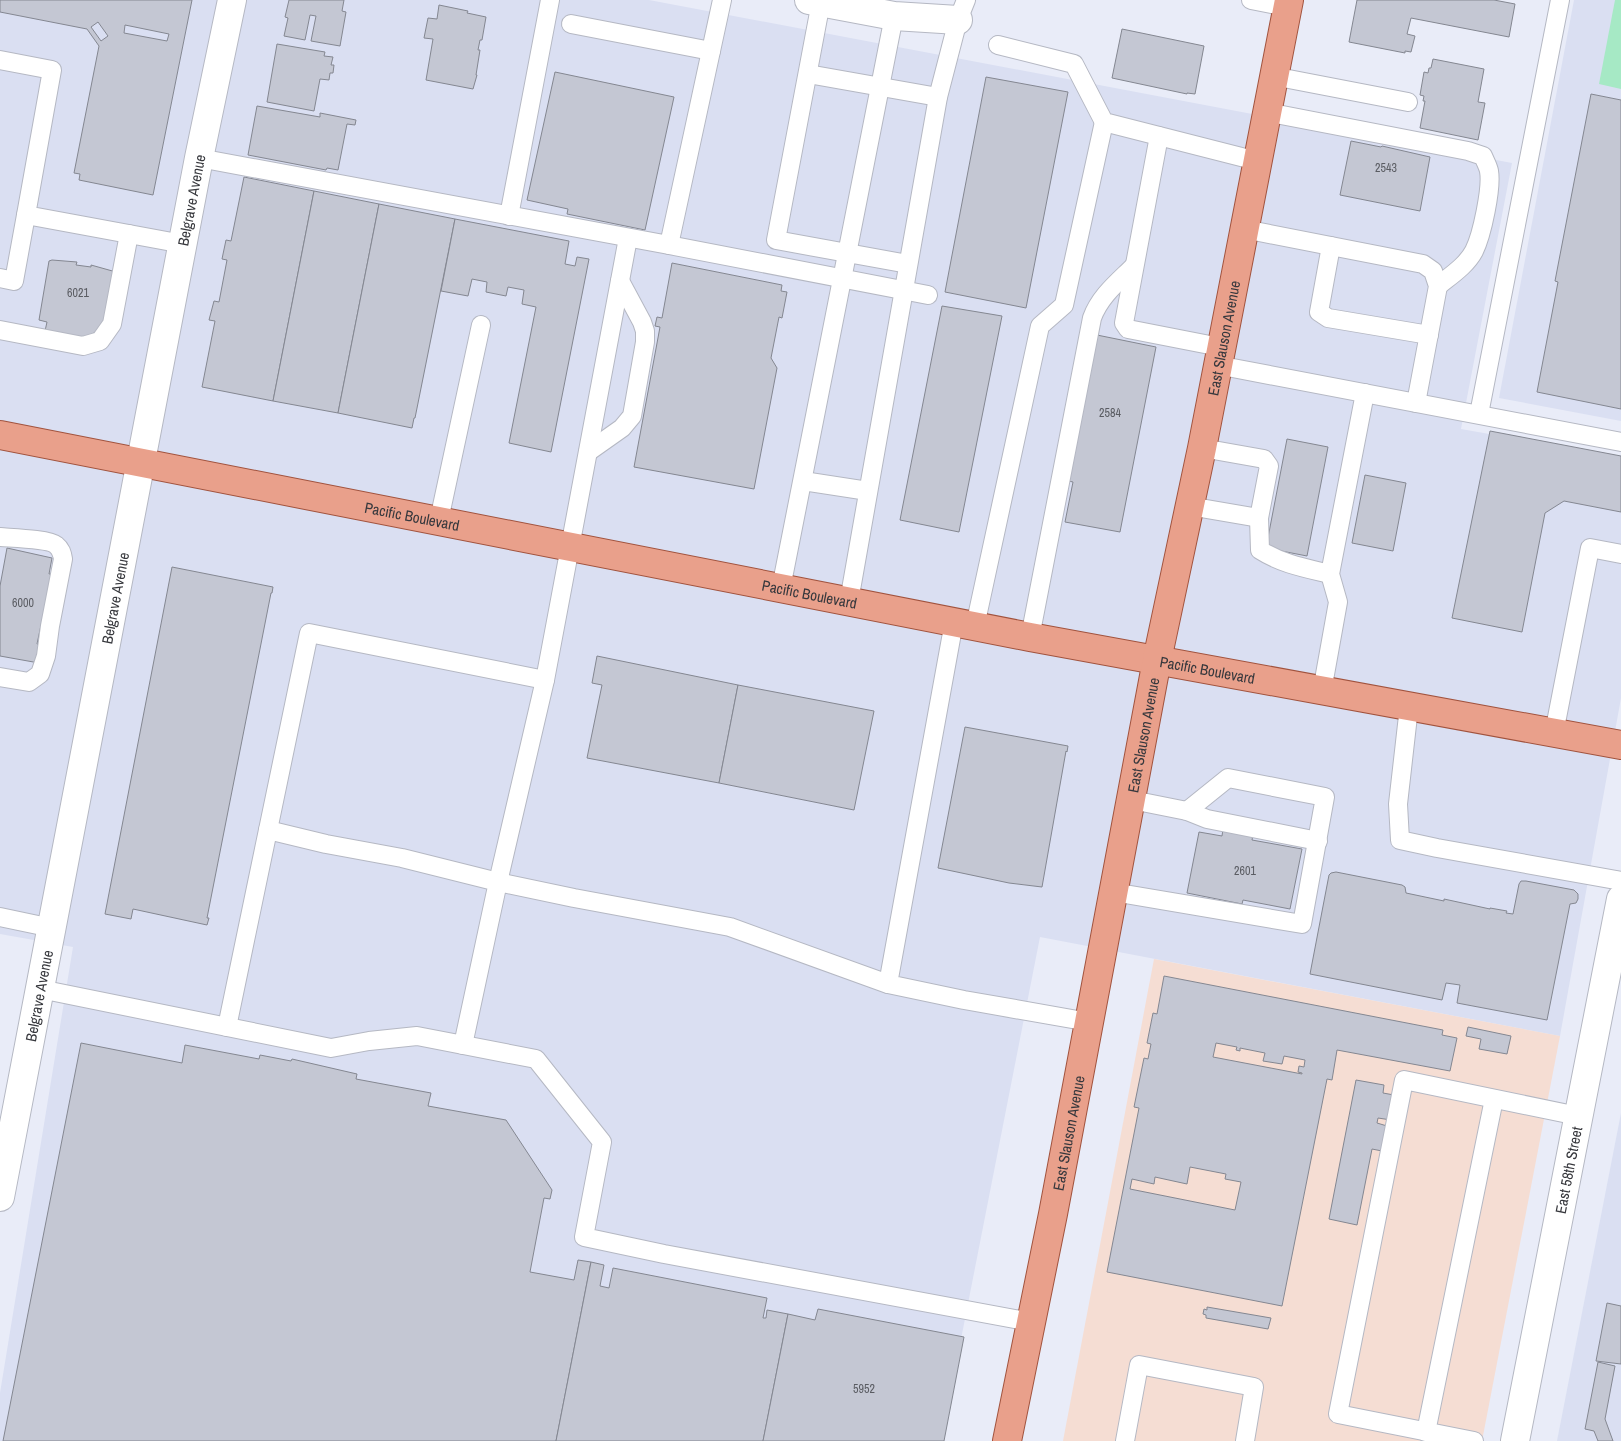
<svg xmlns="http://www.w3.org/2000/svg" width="1621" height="1441" font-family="'Archivo Narrow',sans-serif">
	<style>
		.built { fill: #dadff2 }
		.medical { fill: #f5ddd3 }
		.green { fill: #a6e9c5 }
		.building { fill: #c4c7d3; stroke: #848791; fill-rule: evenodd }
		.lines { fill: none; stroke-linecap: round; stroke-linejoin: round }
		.service-casing { stroke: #b5b8c3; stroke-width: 20 }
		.minor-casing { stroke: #b5b8c3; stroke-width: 30 }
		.primary-casing { stroke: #a1533e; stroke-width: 30 }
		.service { stroke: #fff; stroke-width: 18 }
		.minor { stroke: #fff; stroke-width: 28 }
		.primary { stroke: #e9a08b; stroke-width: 28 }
		.labels { text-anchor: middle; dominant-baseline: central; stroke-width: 4; stroke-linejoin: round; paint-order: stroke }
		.number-label { font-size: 12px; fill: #5a5c62 }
		.street-label { font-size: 15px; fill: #37383d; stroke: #f8fafe }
	</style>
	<rect width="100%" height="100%" fill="#e9ecf8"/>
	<g class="built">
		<path d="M 0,0 L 649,0 L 1512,163 L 1461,429 L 1621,457 L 1621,698 L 1560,1036 L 1040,937 L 941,1441 L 0,1441 L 0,1393 L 73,947 L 0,934 Z"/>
		<path d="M 1574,0 L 1621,0 L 1621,421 L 1499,398 Z"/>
		<path d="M 1621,1113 L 1621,1441 L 1557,1441 Z"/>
	</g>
	<path class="medical" d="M 1154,959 L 1560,1036 L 1482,1441 L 1063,1441 Z"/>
	<path class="green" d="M 1615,0 L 1621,0 L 1621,89 L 1599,84 Z"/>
	<g class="building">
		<path d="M 0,0 L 192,0 L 153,195 L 79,180 L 80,174 L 74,173 L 99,46 L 87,29 L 0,12 ZM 98,22 L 108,36 L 101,41 L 91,27 ZM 125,25 L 169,34 L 167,41 L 124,33 Z"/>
		<path d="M 289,0 L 344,0 L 342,11 L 346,12 L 340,46 L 311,41 L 316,16 L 310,15 L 305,40 L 284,36 L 288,18 L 285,17 Z"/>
		<path d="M 1357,0 L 1494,0 L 1515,4 L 1509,37 L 1411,18 L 1407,34 L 1415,36 L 1411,52 L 1405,51 L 1405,53 L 1349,42 Z"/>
		<path d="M 439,5 L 468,11 L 467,13 L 486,17 L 482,40 L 480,40 L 478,50 L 480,50 L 476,75 L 477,75 L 473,89 L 426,80 L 433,39 L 424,38 L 428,18 L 437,19 Z"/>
		<path d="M 1122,29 L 1204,46 L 1195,94 L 1187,93 L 1187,94 L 1112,78 Z"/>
		<path d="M 277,44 L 325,52 L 324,56 L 333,57 L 331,65 L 334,65 L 333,73 L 330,73 L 329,80 L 320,79 L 314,111 L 267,102 Z"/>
		<path d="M 1433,59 L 1484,69 L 1478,102 L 1485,103 L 1478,140 L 1420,128 L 1425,101 L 1423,101 L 1424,96 L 1420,95 L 1424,72 L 1428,73 L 1429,68 L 1431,68 Z"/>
		<path d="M 555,72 L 674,97 L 645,230 L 567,214 L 568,209 L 527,200 Z"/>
		<path d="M 986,77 L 1068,92 L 1026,308 L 945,292 Z"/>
		<path d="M 1591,94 L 1621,100 L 1621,409 L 1537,392 L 1558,282 L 1555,281 Z"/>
		<path d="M 257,106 L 320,117 L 320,113 L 356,120 L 355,125 L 347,124 L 338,170 L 327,168 L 326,170 L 248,155 Z"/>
		<path d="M 1351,141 L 1381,147 L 1382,146 L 1430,157 L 1420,211 L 1340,195 Z"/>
		<path d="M 244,177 L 314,191 L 273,401 L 202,387 L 215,321 L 209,320 L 214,301 L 219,302 L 227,260 L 222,259 L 226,240 L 231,241 Z"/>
		<path d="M 314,191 L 379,204 L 338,413 L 273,401 Z"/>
		<path d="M 379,204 L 455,219 L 415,418 L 414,418 L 412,428 L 338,413 Z"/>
		<path d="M 455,219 L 569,241 L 565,264 L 575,266 L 577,257 L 589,259 L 551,452 L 509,443 L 536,307 L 522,304 L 524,290 L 508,287 L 506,296 L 486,292 L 487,282 L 472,279 L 468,296 L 441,291 Z"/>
		<path d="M 52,260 L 77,262 L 76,265 L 91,267 L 91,265 L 116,272 L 103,325 L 87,339 L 45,331 L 47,322 L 39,320 L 49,261 Z"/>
		<path d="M 672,263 L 782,285 L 781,291 L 787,292 L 782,318 L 779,317 L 771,358 L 777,368 L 754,489 L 634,467 L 660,327 L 655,326 L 657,317 L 662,318 Z"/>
		<path d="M 942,306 L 1002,316 L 959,532 L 900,520 Z"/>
		<path d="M 1092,334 L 1156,347 L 1120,532 L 1065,522 L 1073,482 L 1064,480 Z"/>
		<path d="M 1490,431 L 1621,456 L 1621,512 L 1564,501 L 1545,513 L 1522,632 L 1452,618 Z"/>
		<path d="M 1287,439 L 1328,447 L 1307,556 L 1266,548 Z"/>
		<path d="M 1365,475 L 1406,483 L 1393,551 L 1352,543 Z"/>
		<path d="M 7,548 L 52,558 L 49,574 L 52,574 L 37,644 L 43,645 L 39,663 L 0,656 L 0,586 Z"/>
		<path d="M 172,567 L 273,587 L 272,593 L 271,593 L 207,918 L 209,918 L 207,925 L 133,909 L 131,919 L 105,914 Z"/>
		<path d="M 597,656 L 738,685 L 719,783 L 587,758 L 602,685 L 592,683 Z"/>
		<path d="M 738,685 L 874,711 L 854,810 L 719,783 Z"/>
		<path d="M 965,727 L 1068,746 L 1067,752 L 1066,751 L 1042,887 L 1009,883 L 938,868 Z"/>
		<path d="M 1223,829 L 1253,835 L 1252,840 L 1302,849 L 1290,909 L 1243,900 L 1242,904 L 1187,893 L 1199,832 L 1222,836 Z"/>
		<path d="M 1336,872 L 1402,885 L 1405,887 L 1406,893 L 1444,901 L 1444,899 L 1490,909 L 1490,908 L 1507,911 L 1506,913 L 1513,914 L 1519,884 L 1521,881 L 1526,881 L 1574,890 L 1578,894 L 1578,899 L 1576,903 L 1570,904 L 1547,1020 L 1457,1003 L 1460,985 L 1446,983 L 1442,1000 L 1310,974 L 1329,875 L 1331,873 Z"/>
		<path d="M 1164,976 L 1443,1030 L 1442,1035 L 1457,1038 L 1450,1071 L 1337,1050 L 1332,1080 L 1327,1079 L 1282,1306 L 1107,1272 L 1139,1108 L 1134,1107 L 1144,1058 L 1148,1059 L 1151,1044 L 1147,1043 L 1153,1013 L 1157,1014 ZM 1216,1043 L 1237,1047 L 1236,1050 L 1240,1051 L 1240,1048 L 1265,1053 L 1263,1061 L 1282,1064 L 1284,1056 L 1305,1060 L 1304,1067 L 1299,1066 L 1298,1072 L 1302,1073 L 1302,1074 L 1213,1057 ZM 1190,1167 L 1226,1174 L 1225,1179 L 1241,1182 L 1235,1210 L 1130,1189 L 1132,1179 L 1154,1184 L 1155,1177 L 1187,1184 Z"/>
		<path d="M 1468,1027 L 1511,1036 L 1507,1054 L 1479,1049 L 1481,1039 L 1466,1036 Z"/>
		<path d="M 81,1043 L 182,1063 L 185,1045 L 259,1059 L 260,1055 L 291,1061 L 292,1059 L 357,1074 L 356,1079 L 431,1093 L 428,1106 L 506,1120 L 552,1190 L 550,1199 L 544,1198 L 530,1272 L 574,1280 L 578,1260 L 591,1262 L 556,1441 L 3,1441 Z"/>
		<path d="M 1356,1080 L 1384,1085 L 1383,1093 L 1394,1095 L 1391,1120 L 1378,1118 L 1377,1123 L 1387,1126 L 1382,1151 L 1372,1149 L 1357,1225 L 1329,1219 Z"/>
		<path d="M 591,1262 L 604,1265 L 600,1286 L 609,1288 L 613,1268 L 767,1298 L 763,1318 L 766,1318 L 767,1310 L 788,1314 L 763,1441 L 556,1441 Z"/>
		<path d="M 1607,1303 L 1621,1306 L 1621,1364 L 1596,1361 Z"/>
		<path d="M 1207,1307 L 1271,1318 L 1268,1329 L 1206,1318 L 1206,1315 L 1203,1314 L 1204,1309 L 1207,1310 Z"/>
		<path d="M 818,1309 L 964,1337 L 944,1441 L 763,1441 L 788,1314 L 815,1320 Z"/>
		<path d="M 1598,1362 L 1615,1366 L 1605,1419 L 1613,1441 L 1598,1441 L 1594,1431 L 1585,1429 Z"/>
	</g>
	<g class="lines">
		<defs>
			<g id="service">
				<path d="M 1251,0 L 1287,7"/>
				<path d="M 821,2 L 776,240 L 908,264"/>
				<path d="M 571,24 L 711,51"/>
				<path d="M 998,45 L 1074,64 L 1104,122 L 1257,161"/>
				<path d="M 0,60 L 52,70 L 26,215 L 183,244"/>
				<path d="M 808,74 L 938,97"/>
				<path d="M 1273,76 L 1408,102"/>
				<path d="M 1266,112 L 1468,151 L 1483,156 C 1485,161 1488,166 1489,171 C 1492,188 1482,235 1474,251 C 1466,266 1450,276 1438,286"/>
				<path d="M 1159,136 L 1124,323 L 1128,329 L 1220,347"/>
				<path d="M 199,158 L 669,245 L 928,295"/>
				<path d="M 509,216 L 550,0"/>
				<path d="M 1244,229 L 1423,264 L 1433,271 L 1438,286 L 1416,403"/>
				<path d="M 669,245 L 722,0"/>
				<path d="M 1331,246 L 1319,312 L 1328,318 L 1429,335"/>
				<path d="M 0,278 L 14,281 L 26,215"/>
				<path d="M 0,330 L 83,346 L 100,341 L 112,324 L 129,234"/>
				<path d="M 1217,365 L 1621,442"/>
				<path d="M 1479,414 L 1560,0"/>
				<path d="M 1202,448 L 1264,459 L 1269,466 L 1259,518 L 1260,550 C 1282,564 1305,568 1330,574"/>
				<path d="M 588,452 L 622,428 L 632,416 L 645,342 L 645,331 L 642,322 L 620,281"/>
				<path d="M 803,481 L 868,491"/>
				<path d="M 1189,506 L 1259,518"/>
				<path d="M 439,520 L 481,325"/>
				<path d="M 0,537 C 11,538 49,539 56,545 C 61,549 62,553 63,559 L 50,626 L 46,656 L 40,674 L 29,682 L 0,677"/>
				<path d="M 781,588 L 894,16"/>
				<path d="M 849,601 L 938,97 L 958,20 L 966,0"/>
				<path d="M 954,622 L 888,984 L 964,1000 L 1089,1022"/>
				<path d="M 975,626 L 1040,326 L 1064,305 L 1104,122"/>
				<path d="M 1030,637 L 1092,318 C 1100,296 1118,282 1134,266"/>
				<path d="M 1322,691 L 1338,602 L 1330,574 L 1365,393"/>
				<path d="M 1409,707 L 1398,804 L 1400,840 L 1437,848 L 1621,881"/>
				<path d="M 1554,733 L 1590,548 L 1621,554"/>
				<path d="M 1132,800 L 1187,811 L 1207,819 L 1318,841"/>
				<path d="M 268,830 L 326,844 L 402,858 L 498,882 L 574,898 L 730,927 L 888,984"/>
				<path d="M 1113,892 L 1302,924 L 1325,797 L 1228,778 L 1187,811"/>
				<path d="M 0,917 L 52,928"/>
				<path d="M 40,989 L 331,1048 L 369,1041 L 417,1036 L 536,1059 L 602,1142 L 584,1237 L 664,1254 L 1031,1322"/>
				<path d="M 227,1027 L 309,633 L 545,680"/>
				<path d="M 463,1045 L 498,882 L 545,680 L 628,238"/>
				<path d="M 1426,1432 L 1494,1099"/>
				<path d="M 1125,1441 L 1139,1365 L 1254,1387 L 1245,1441"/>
				<path d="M 1474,1441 L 1338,1414 L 1404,1080 L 1578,1116"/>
			</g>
			<g id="minor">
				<path d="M 809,0 L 894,16 L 958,20"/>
				<path id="s1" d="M 0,1197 L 199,158 L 232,0"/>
				<path id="s2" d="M 1515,1441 L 1621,899"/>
			</g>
			<g id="primary">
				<path id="s3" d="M 0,435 L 1030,637 L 1621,745"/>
				<path id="s4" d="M 1007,1441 L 1053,1214 L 1157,660 L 1202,448 L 1289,0"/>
			</g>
		</defs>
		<use href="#service" class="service-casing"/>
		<use href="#minor" class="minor-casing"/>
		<use href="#primary" class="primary-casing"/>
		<use href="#service" class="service"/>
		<use href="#minor" class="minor"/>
		<use href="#primary" class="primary"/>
	</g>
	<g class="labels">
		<g class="number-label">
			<text x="1386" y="168">2543</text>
			<text x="78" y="293">6021</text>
			<text x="1110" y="413">2584</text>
			<text x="23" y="603">6000</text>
			<text x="1245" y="871">2601</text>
			<text x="864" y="1389">5952</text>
		</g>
		<g class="street-label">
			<text stroke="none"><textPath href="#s1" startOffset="1015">Belgrave Avenue</textPath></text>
			<text stroke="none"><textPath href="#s4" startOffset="1124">East Slauson Avenue</textPath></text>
			<text stroke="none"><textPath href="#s3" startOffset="420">Pacific Boulevard</textPath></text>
			<text stroke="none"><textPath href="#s3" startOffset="825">Pacific Boulevard</textPath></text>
			<text stroke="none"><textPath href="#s1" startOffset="610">Belgrave Avenue</textPath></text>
			<text stroke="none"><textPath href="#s3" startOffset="1230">Pacific Boulevard</textPath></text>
			<text stroke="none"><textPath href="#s4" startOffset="719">East Slauson Avenue</textPath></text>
			<text stroke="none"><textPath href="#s1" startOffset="205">Belgrave Avenue</textPath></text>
			<text stroke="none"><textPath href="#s4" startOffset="314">East Slauson Avenue</textPath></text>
			<text stroke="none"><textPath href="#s2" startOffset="276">East 58th Street</textPath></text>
		</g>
	</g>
</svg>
